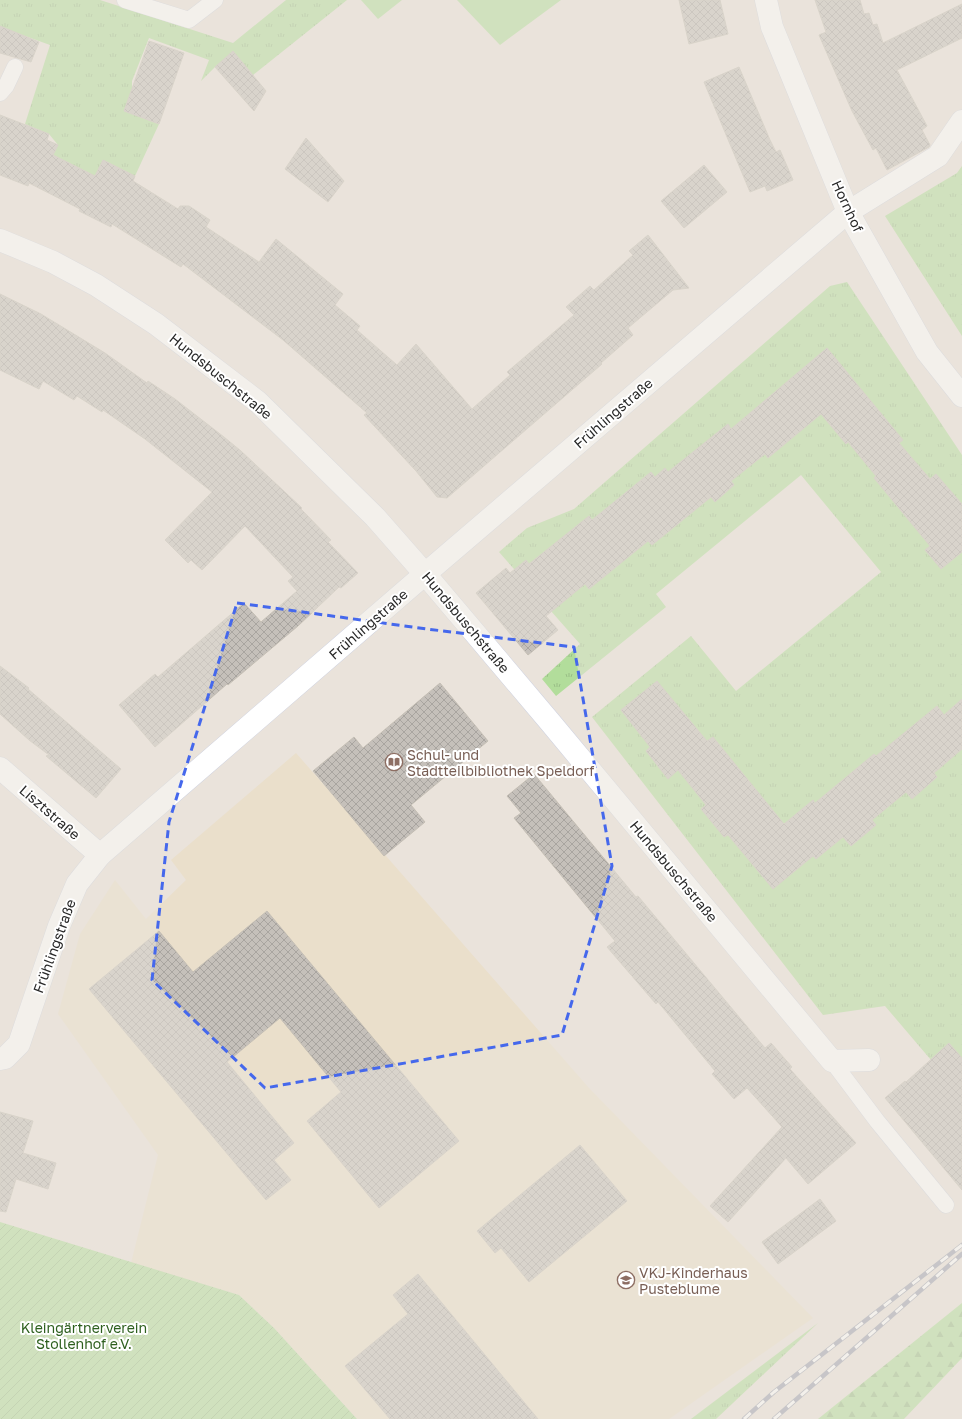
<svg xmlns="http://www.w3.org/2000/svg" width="962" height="1419" font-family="'Golos Text',sans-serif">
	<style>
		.education { fill: #eadfcb }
		.grass { fill: url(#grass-tufts) }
		.forest { fill: url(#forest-firs) }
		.park { fill: #b2dd9b }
		.garden { fill: url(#garden-furrows) }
		.building { fill: url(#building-cross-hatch); stroke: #c5bfb5 }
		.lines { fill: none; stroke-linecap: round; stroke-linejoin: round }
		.lane-casing { stroke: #d0d3e0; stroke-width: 17 }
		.street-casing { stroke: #d0d3e0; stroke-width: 23 }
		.lane { stroke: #fff; stroke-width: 16 }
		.street { stroke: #fff; stroke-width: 22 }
		.rail-casing { stroke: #9ea1b1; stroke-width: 4.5 }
		.rail { stroke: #fff; stroke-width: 3; stroke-dasharray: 9; stroke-linecap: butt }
		.marked { fill: none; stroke: #4568ec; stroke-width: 3; stroke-dasharray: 8 5; stroke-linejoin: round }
		.labels { text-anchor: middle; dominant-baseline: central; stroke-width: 4; stroke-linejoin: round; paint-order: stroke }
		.street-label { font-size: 14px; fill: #282828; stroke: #fff }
		.education-label { font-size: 14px; fill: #785e54; stroke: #fff; text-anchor: start }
		.park-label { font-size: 14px; fill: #2d5f1e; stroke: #fff }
	</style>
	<defs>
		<pattern id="grass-tufts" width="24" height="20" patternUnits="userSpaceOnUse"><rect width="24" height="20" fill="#b2dd9b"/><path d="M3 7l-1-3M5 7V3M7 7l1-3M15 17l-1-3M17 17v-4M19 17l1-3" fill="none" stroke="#99be86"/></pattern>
		<pattern id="forest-firs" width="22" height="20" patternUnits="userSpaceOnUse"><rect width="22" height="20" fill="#b2dd9b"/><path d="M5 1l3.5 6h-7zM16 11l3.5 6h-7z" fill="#99be86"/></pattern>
		<pattern id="garden-furrows" width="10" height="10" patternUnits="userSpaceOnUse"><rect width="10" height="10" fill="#b2dd9b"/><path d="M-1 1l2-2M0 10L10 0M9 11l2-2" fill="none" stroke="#99be86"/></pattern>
		<pattern id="building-cross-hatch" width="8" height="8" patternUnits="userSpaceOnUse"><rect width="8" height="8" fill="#c5c0ba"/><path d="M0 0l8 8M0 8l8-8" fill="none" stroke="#a9a5a0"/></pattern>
	</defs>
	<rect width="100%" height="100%" fill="#eae3db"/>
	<path class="education" d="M 296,753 L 589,1088 L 813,1318 L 669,1419 L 357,1419 L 274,1328 L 239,1295 L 131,1263 L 158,1155 L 58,1014 L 80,934 L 115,880 L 146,919 L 186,880 L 171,860 Z"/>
	<g class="grass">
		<path d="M 0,0 L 100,0 L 233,43 L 286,0 L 347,0 L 253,75 L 233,52 L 215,67 L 201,81 L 209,60 L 149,38 L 132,81 L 132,89 L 124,111 L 159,124 L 135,176 L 103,160 L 95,176 L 53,155 L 58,145 L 49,134 L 25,124 L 50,45 L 3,28 L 0,36 Z"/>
		<path d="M 962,166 L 962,336 L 885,216 L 957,173 Z"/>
		<path d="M 847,282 L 962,455 L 962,1058 L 931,1060 L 885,1006 L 823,1015 L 592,717 L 691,636 L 736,691 L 881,572 L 801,475 L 656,594 L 666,607 L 556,696 L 542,679 L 580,644 L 499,552 L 527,528 L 574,509 L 830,286 Z"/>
		<path d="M 818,1323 L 716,1419 L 691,1419 Z"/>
	</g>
	<path class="forest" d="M 962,1303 L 962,1358 L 904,1419 L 818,1419 Z"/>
	<g class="park">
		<path d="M 361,0 L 402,0 L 378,19 Z"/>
		<path d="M 457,0 L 561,0 L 500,45 Z"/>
	</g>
	<path class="garden" d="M 0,1222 L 239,1295 L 274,1328 L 357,1419 L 0,1419 Z"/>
	<g class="building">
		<path d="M 679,0 L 720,0 L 728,34 L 689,44 Z"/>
		<path d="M 815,0 L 860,0 L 864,14 L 869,13 L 873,25 L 877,24 L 883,43 L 962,4 L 962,38 L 897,70 L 927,126 L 922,130 L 930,145 L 929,147 L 887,170 L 876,148 L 873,150 L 852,111 L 819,35 L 826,32 Z"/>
		<path d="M 0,26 L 39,42 L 31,62 L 0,53 Z"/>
		<path d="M 149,41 L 184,53 L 159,124 L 124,111 Z"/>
		<path d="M 233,51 L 266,91 L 254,111 L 215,67 Z"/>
		<path d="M 739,67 L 770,140 L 776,152 L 780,150 L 793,180 L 767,191 L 765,186 L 750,192 L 704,82 Z"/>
		<path d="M 0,115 L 49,134 L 47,140 L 58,145 L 53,155 L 95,176 L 103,160 L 135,176 L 133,181 L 178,209 L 180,206 L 189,206 L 210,220 L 206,227 L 259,262 L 276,239 L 343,294 L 335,305 L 360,326 L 357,330 L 397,365 L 416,344 L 472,409 L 510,375 L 507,372 L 574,315 L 566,307 L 590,286 L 594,290 L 633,255 L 629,251 L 648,235 L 689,288 L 673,290 L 628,328 L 633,335 L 601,363 L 602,364 L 447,498 L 437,497 L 416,471 L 364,415 L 367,413 L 283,340 L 183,264 L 181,267 L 112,224 L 111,227 L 79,211 L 80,209 L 29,183 L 28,186 L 0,175 Z"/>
		<path d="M 306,138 L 344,181 L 328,202 L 285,169 Z"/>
		<path d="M 704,165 L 727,192 L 684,228 L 661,201 Z"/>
		<path d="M 0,294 L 41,314 L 105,353 L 147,383 L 148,381 L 175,399 L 224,437 L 241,451 L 302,508 L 301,509 L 331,540 L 328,542 L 358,573 L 341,588 L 339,587 L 298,626 L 228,685 L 227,684 L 155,747 L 119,705 L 155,674 L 158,677 L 244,603 L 261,622 L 297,591 L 288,581 L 293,577 L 245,526 L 202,570 L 191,560 L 188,563 L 165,540 L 212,492 L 145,439 L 103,410 L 102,412 L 77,396 L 74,400 L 43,381 L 39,389 L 0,370 Z"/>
		<path d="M 827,348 L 903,440 L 899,443 L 930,479 L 936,474 L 962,504 L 962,552 L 941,569 L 925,550 L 930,546 L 874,478 L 876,476 L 848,442 L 846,444 L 821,414 L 768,458 L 765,454 L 731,481 L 734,485 L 715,502 L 711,497 L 652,545 L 648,541 L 589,589 L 585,584 L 546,616 L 558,630 L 528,655 L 476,593 L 506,568 L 510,573 L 526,560 L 529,564 L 589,516 L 592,520 L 651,472 L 655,477 L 665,468 L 668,472 L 728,424 L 731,429 Z"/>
		<path d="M 0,666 L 29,688 L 28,689 L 121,769 L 96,798 L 46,756 L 49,755 L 29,740 L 0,714 Z"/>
		<path d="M 657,681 L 707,741 L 713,737 L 784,824 L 813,800 L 815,803 L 874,754 L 876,756 L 937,706 L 944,715 L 962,699 L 962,749 L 934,773 L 937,777 L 912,799 L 906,792 L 872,820 L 876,825 L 851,846 L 843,837 L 816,859 L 813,856 L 773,889 L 728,835 L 724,837 L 701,809 L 706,805 L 678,770 L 668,779 L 646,751 L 650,747 L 621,710 Z"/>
		<path d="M 440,683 L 488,741 L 411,805 L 425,822 L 384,856 L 313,771 L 354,737 L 363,748 Z"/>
		<path d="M 534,774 L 636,897 L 638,896 L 765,1048 L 771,1043 L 792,1067 L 790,1069 L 856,1143 L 808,1184 L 786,1158 L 728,1222 L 710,1206 L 782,1127 L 747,1088 L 734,1099 L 712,1074 L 715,1071 L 658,1002 L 656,1004 L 607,947 L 615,941 L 514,818 L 521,813 L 507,796 Z"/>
		<path d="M 267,911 L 459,1141 L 379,1208 L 307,1121 L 341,1092 L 280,1018 L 227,1062 L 294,1143 L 274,1160 L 291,1180 L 266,1200 L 89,989 L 159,931 L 193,972 Z"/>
		<path d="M 949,1043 L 962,1058 L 962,1190 L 885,1098 L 905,1081 L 906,1082 Z"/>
		<path d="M 0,1112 L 33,1121 L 23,1153 L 56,1163 L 48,1189 L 16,1179 L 6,1212 L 0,1211 Z"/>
		<path d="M 580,1145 L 627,1201 L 529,1282 L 501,1248 L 495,1253 L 477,1231 Z"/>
		<path d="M 820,1199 L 836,1221 L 778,1264 L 762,1242 Z"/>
		<path d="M 418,1274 L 538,1419 L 390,1419 L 345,1366 L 408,1314 L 393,1295 Z"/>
	</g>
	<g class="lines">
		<defs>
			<g id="lane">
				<path d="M 125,0 L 189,20 L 215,0"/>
				<path d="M 0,93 L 6,86 L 15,67"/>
				<path d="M 832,1061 L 877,1121 L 946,1205"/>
			</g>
			<g id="street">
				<path d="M 766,0 L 772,27 L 848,212 L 927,352 L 962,396"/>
				<path d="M 0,240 L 53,262 L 96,285 L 156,324 L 258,402 L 375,517 L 425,574 L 550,722 L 832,1061 L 869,1060"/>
				<path d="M 0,768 L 100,855"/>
				<path d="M 0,1059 L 5,1058 L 19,1044 L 59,926 L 77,884 L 100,855 L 425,574 L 848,212 L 938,156 L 962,121"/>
			</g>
		</defs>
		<use href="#lane" class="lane-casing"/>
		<use href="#street" class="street-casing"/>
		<use href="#lane" class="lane"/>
		<use href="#street" class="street"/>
		<defs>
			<g id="rail">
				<path d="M 744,1419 L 774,1392 L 962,1245"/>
				<path d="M 774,1419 L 962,1254"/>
			</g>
		</defs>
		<use href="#rail" class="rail-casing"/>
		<use href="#rail" class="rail"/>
	</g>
	<path d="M0 0H962V1419H0ZM 237,603 L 427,629 L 574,647 L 612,866 L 562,1035 L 265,1088 L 152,980 L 169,822 Z" fill="#eae3db" fill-opacity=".55" fill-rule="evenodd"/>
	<path class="marked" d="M 237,603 L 427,629 L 574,647 L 612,866 L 562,1035 L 265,1088 L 152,980 L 169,822 Z"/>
	<defs>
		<symbol id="library-ring" viewBox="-11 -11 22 22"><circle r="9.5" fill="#fff" stroke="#8d6e63" stroke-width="1.5"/><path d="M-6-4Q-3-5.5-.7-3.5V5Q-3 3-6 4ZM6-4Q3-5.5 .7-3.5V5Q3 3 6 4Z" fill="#8d6e63"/></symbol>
		<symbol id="school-ring" viewBox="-11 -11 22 22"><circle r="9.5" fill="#fff" stroke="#8d6e63" stroke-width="1.5"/><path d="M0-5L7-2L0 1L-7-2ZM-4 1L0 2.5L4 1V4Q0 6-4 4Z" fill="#8d6e63"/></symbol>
	</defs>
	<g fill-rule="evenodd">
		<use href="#library-ring" x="384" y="752" width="20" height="20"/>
		<use href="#school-ring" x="616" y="1270" width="20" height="20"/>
	</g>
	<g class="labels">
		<g class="street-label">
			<text transform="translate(848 206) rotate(65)">Hornhof</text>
			<text transform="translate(221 376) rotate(39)">Hundsbuschstraße</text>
			<text transform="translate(613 413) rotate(-41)">Frühlingstraße</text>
			<text transform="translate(466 622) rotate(50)">Hundsbuschstraße</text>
			<text transform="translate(368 624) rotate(-41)">Frühlingstraße</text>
			<text transform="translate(50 812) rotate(41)">Lisztstraße</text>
			<text transform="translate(674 871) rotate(50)">Hundsbuschstraße</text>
			<text transform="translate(54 946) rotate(-70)">Frühlingstraße</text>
		</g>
		<g class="education-label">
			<text x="407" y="754">Schul- und<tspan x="407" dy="16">Stadtteilbibliothek Speldorf</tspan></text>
			<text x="639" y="1272">VKJ-Kinderhaus<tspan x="639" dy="16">Pusteblume</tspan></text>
		</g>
		<g class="park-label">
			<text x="84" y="1327">Kleingärtnerverein<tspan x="84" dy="16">Stollenhof e.V.</tspan></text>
		</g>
	</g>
</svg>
